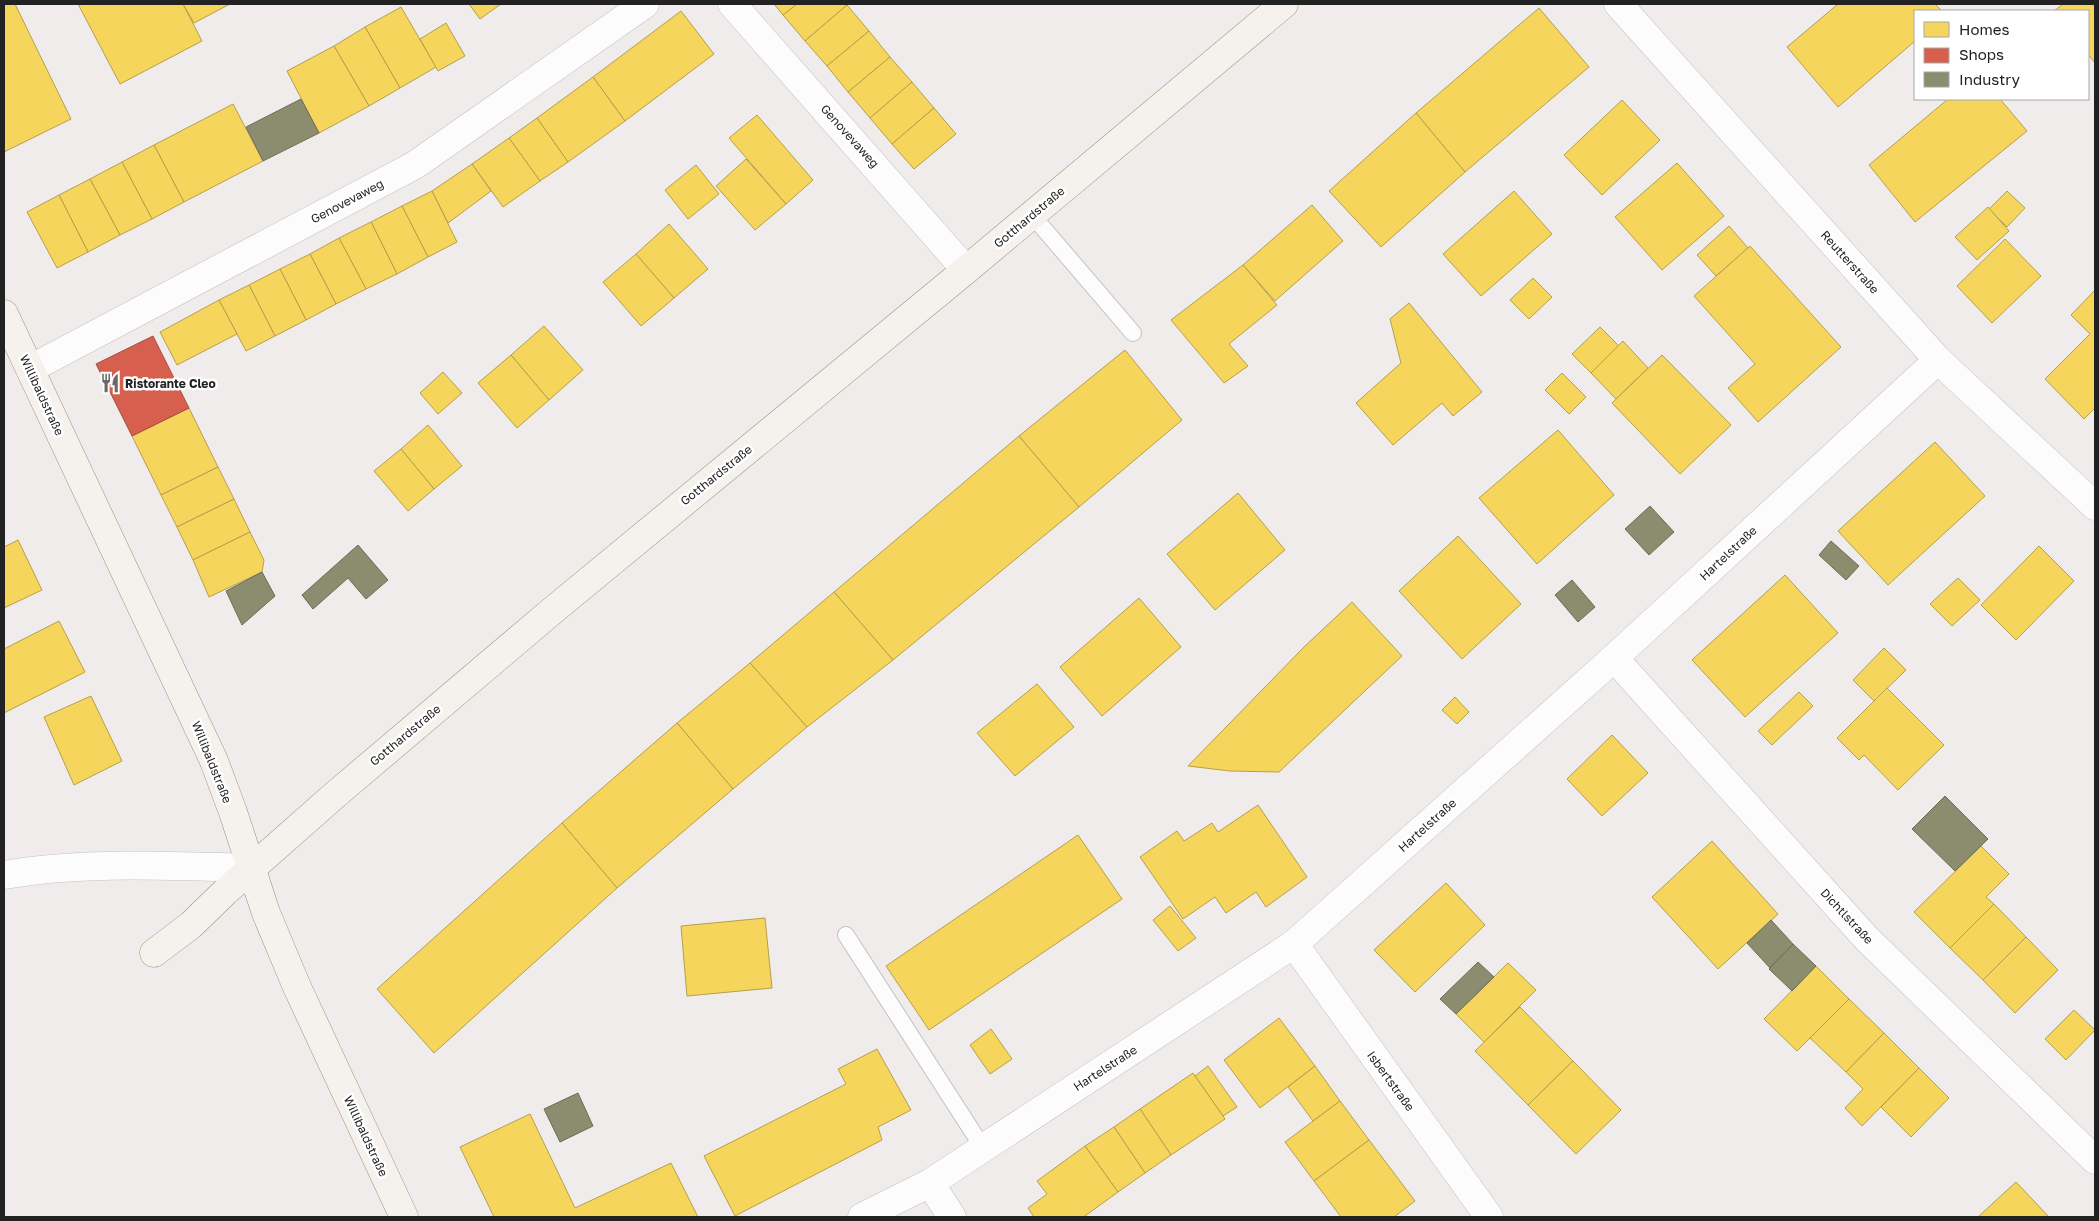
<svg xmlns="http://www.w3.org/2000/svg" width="2099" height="1221" font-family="'Golos Text',sans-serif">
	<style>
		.homes { fill: #f6d55c; stroke: #b69f4b }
		.shops { fill: #d6604d; stroke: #a04d40 }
		.industry { fill: #8c8c6e; stroke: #6c6c57 }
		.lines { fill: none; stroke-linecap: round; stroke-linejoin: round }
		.lane-casing { stroke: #c3c2c1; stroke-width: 18 }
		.street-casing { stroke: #c3c2c1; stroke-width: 29 }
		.secondary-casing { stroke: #9c9281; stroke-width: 29 }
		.lane { stroke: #fdfcfc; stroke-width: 16 }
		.street { stroke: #fdfcfc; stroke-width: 28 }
		.secondary { stroke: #f5f1ec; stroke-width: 28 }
		.labels { text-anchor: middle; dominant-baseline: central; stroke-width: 5; stroke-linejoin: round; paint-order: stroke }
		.street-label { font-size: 12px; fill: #222; stroke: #fff }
		.poi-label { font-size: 12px; font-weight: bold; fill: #222; stroke: #fff; text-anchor: start }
	</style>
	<rect width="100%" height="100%" fill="#f0eceb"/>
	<g class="homes">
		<path d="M 4,4 L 15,4 L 71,119 L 4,152 Z"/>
		<path d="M 78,4 L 183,4 L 202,41 L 120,84 Z"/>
		<path d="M 183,4 L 230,4 L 194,23 Z"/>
		<path d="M 469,4 L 501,4 L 480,19 Z"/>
		<path d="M 774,4 L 797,4 L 783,15 Z"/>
		<path d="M 797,4 L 845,4 L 847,5 L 805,41 L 783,15 Z"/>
		<path d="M 1838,4 L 1935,4 L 1942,11 L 1915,11 L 1915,41 L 1838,107 L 1787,47 Z"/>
		<path d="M 2063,4 L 2095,4 L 2095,63 L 2088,54 L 2088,11 L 2054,11 Z"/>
		<path d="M 847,5 L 869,31 L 827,66 L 805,41 Z"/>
		<path d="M 401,7 L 436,67 L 400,88 L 365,27 Z"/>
		<path d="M 1539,8 L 1589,67 L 1465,172 L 1416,113 Z"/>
		<path d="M 681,11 L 714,54 L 625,121 L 593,77 Z"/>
		<path d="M 446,23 L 465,56 L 438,71 L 420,39 Z"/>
		<path d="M 365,27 L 400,88 L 369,106 L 334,46 Z"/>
		<path d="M 869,31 L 890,57 L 848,92 L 827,66 Z"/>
		<path d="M 334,46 L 369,106 L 319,133 L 287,71 Z"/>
		<path d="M 890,57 L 912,82 L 870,118 L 848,92 Z"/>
		<path d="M 593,77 L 625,121 L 568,162 L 537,118 Z"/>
		<path d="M 912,82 L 934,108 L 892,144 L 870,118 Z"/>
		<path d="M 1948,99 L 2000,99 L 2027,131 L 1915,222 L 1869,165 Z"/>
		<path d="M 1622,100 L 1660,140 L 1602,195 L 1564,155 Z"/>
		<path d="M 233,104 L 263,161 L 184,202 L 154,145 Z"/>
		<path d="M 934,108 L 956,134 L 914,169 L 892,144 Z"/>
		<path d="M 1416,113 L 1465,172 L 1381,247 L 1329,191 Z"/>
		<path d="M 757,115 L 813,180 L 786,204 L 729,138 Z"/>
		<path d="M 537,118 L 568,162 L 540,181 L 509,138 Z"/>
		<path d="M 509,138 L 540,181 L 503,207 L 472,164 Z"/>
		<path d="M 154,145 L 184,202 L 152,219 L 122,162 Z"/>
		<path d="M 746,159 L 786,204 L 755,230 L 716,186 Z"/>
		<path d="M 122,162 L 152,219 L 120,235 L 90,179 Z"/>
		<path d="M 1677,163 L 1724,216 L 1662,270 L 1615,217 Z"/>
		<path d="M 472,164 L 491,191 L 448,223 L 432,191 Z"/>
		<path d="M 696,165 L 719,194 L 688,219 L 665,190 Z"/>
		<path d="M 90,179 L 120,235 L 88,252 L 59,195 Z"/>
		<path d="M 432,191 L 457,242 L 428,257 L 402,206 Z"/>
		<path d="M 1514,191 L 1552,234 L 1481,296 L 1443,254 Z"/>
		<path d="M 2007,191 L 2025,208 L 2007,227 L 1989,209 Z"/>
		<path d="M 59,195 L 88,252 L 57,268 L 27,212 Z"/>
		<path d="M 1312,205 L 1343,241 L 1275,301 L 1243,265 Z"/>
		<path d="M 402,206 L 428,257 L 397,274 L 371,222 Z"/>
		<path d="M 1988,207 L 2009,231 L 1977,260 L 1955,237 Z"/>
		<path d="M 371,222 L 397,274 L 366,289 L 339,238 Z"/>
		<path d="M 669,224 L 708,269 L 674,298 L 636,254 Z"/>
		<path d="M 1729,226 L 1748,248 L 1716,276 L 1697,255 Z"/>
		<path d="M 339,238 L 366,289 L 336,304 L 310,254 Z"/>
		<path d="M 2005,239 L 2041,276 L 1992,323 L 1957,286 Z"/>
		<path d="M 1750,246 L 1841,347 L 1758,422 L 1728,388 L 1755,364 L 1694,296 Z"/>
		<path d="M 310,254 L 336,304 L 306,320 L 280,269 Z"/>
		<path d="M 636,254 L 674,298 L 641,326 L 603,282 Z"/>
		<path d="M 1243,265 L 1277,305 L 1229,344 L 1248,366 L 1224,383 L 1171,320 Z"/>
		<path d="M 280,269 L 306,320 L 275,336 L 249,285 Z"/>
		<path d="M 1533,278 L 1552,297 L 1529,319 L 1510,300 Z"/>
		<path d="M 249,285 L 275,336 L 246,351 L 219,300 Z"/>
		<path d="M 2095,290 L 2095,408 L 2084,419 L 2045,379 L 2090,334 L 2071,315 Z"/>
		<path d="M 219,300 L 237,334 L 177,365 L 160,332 Z"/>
		<path d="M 1409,303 L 1482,392 L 1453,416 L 1442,403 L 1393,445 L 1356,403 L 1401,363 L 1390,319 Z"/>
		<path d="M 544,326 L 583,370 L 549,400 L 511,355 Z"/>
		<path d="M 1600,327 L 1619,346 L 1591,373 L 1572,354 Z"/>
		<path d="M 1623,341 L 1648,368 L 1616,399 L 1591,373 Z"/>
		<path d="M 1125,350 L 1182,420 L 1079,507 L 1019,436 Z"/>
		<path d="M 511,355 L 549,400 L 517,428 L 478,383 Z"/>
		<path d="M 1662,355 L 1731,425 L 1680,474 L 1612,403 Z"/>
		<path d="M 443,372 L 462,393 L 438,414 L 420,393 Z"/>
		<path d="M 1562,373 L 1586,397 L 1569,414 L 1545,390 Z"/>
		<path d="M 189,408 L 218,467 L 161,495 L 132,436 Z"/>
		<path d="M 428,425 L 462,466 L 434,489 L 401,449 Z"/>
		<path d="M 1558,430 L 1614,495 L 1537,564 L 1479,498 Z"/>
		<path d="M 1019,436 L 1079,507 L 893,660 L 834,592 Z"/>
		<path d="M 1935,442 L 1985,496 L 1888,585 L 1838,531 Z"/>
		<path d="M 401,449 L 434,489 L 408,511 L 374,471 Z"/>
		<path d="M 218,467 L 234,499 L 177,527 L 161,495 Z"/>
		<path d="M 1238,493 L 1285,550 L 1215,610 L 1167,554 Z"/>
		<path d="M 234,499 L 250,532 L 193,560 L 177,527 Z"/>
		<path d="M 250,532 L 264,560 L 262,572 L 209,597 L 193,560 Z"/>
		<path d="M 1458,536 L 1521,604 L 1462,659 L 1399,591 Z"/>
		<path d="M 18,540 L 42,590 L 4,608 L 4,547 Z"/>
		<path d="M 2039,546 L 2074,581 L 2016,640 L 1981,605 Z"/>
		<path d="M 1785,575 L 1838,633 L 1745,717 L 1692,660 Z"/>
		<path d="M 1958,578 L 1980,600 L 1952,626 L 1930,604 Z"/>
		<path d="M 834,592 L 893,660 L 807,727 L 750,663 Z"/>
		<path d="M 1139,598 L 1181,647 L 1102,716 L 1060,667 Z"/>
		<path d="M 1352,602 L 1402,656 L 1279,772 L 1230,771 L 1188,766 L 1304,647 Z"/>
		<path d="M 59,621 L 85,672 L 4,713 L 4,649 Z"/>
		<path d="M 1884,648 L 1906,670 L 1874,701 L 1853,680 Z"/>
		<path d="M 750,663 L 807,727 L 733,789 L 677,723 Z"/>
		<path d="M 1037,684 L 1074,727 L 1015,776 L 977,733 Z"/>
		<path d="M 1887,688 L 1944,745 L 1898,790 L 1864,755 L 1859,760 L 1837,738 Z"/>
		<path d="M 1799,692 L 1813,706 L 1772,745 L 1758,731 Z"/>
		<path d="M 91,696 L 122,761 L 74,785 L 44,717 Z"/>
		<path d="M 1455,697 L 1469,712 L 1457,724 L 1442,710 Z"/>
		<path d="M 677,723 L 733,789 L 617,888 L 562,823 Z"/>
		<path d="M 1612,735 L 1648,773 L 1602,816 L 1567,779 Z"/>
		<path d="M 1258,805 L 1307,877 L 1266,907 L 1256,892 L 1226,913 L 1215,897 L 1183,919 L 1140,857 L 1177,831 L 1184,841 L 1212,823 L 1218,832 Z"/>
		<path d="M 562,823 L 617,888 L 434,1053 L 377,989 Z"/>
		<path d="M 1078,835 L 1122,899 L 929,1030 L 886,966 Z"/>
		<path d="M 1712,841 L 1778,914 L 1718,969 L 1652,897 Z"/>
		<path d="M 1981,846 L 2009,874 L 1986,897 L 1994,904 L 1950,948 L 1914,912 Z"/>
		<path d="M 1446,883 L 1485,925 L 1415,992 L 1374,950 Z"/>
		<path d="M 1994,904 L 2026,937 L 1983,980 L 1950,948 Z"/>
		<path d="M 1170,906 L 1196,938 L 1178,951 L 1153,920 Z"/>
		<path d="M 765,918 L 772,988 L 687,996 L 681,926 Z"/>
		<path d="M 2026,937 L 2058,970 L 2015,1013 L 1983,980 Z"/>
		<path d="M 1508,963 L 1536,990 L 1484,1042 L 1456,1014 Z"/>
		<path d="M 1816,966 L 1849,999 L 1797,1051 L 1764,1019 Z"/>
		<path d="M 1849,999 L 1884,1033 L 1846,1072 L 1810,1038 Z"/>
		<path d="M 1520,1007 L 1573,1061 L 1528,1105 L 1475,1051 Z"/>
		<path d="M 2074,1010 L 2095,1030 L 2066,1060 L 2045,1039 Z"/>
		<path d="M 1279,1018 L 1315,1066 L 1260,1108 L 1224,1060 Z"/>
		<path d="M 991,1029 L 1012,1059 L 990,1074 L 970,1045 Z"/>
		<path d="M 1884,1033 L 1919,1068 L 1862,1126 L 1845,1108 L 1863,1089 L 1846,1072 Z"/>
		<path d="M 877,1049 L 911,1110 L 878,1127 L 882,1140 L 735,1216 L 704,1156 L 846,1084 L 838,1069 Z"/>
		<path d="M 1573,1061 L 1621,1110 L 1576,1154 L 1528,1105 Z"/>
		<path d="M 1208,1066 L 1237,1107 L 1223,1116 L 1195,1076 Z"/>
		<path d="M 1315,1066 L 1340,1101 L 1313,1121 L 1288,1087 Z"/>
		<path d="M 1919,1068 L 1949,1098 L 1911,1137 L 1881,1107 Z"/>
		<path d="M 1193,1073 L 1225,1119 L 1171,1155 L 1140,1109 Z"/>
		<path d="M 1340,1101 L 1369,1140 L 1314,1181 L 1285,1142 Z"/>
		<path d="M 1140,1109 L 1171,1155 L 1145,1173 L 1114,1127 Z"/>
		<path d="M 530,1114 L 575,1208 L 671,1163 L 698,1217 L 494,1217 L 460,1147 Z"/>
		<path d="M 1114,1127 L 1145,1173 L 1118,1192 L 1085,1146 Z"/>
		<path d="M 1369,1140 L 1415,1201 L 1394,1217 L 1341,1217 L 1314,1181 Z"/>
		<path d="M 1085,1146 L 1118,1192 L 1085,1216 L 1086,1217 L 1034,1217 L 1028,1208 L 1047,1194 L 1037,1181 Z"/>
		<path d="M 2016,1182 L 2049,1217 L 1978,1217 L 1992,1204 Z"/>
	</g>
	<path class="shops" d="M 153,336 L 189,408 L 132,436 L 96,364 Z"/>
	<g class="industry">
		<path d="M 301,99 L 319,133 L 263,161 L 246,127 Z"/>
		<path d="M 1650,506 L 1674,532 L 1649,555 L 1625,529 Z"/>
		<path d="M 1831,541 L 1859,566 L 1846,580 L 1819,555 Z"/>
		<path d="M 358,545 L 388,580 L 366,599 L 348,578 L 313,609 L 302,595 Z"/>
		<path d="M 262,572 L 275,596 L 242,625 L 226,591 Z"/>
		<path d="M 1572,580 L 1595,607 L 1578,622 L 1555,595 Z"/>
		<path d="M 1945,796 L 1988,839 L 1955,871 L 1912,829 Z"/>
		<path d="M 1771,920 L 1793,944 L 1770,968 L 1747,943 Z"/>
		<path d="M 1793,944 L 1816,966 L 1792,991 L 1769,969 Z"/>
		<path d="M 1478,962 L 1494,977 L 1456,1014 L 1440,999 Z"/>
		<path d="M 578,1093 L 593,1126 L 560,1142 L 544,1109 Z"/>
	</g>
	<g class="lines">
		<defs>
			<g id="lane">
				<path d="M 1032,215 L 1133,333"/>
				<path d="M 846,935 L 983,1148"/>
			</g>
			<g id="street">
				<path d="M 732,4 L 966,270"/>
				<path d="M 1618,4 L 1938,360 L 2095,506"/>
				<path d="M 30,369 L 415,165 L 645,4"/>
				<path d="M 1614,658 L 1867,939 L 2095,1160"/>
				<path d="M 4,875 C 85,861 170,866 252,868"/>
				<path d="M 1294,944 L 1489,1217"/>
				<path d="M 930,1183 L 952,1217"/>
				<path d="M 862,1217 L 930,1183 L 1294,944 L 1614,658 L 1938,360"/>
			</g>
			<g id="secondary">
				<path d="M 4,314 L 214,761 L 233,812 L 266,913 L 297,987 L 404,1217"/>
				<path d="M 154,953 L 191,925 L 225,892 L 336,794 L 552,611 L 966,270 L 1284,4"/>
			</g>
		</defs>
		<use href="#lane" class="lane-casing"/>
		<use href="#street" class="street-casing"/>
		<use href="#secondary" class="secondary-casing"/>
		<use href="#lane" class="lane"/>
		<use href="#street" class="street"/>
		<use href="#secondary" class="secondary"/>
	</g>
	<defs>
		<symbol id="restaurant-bare" viewBox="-9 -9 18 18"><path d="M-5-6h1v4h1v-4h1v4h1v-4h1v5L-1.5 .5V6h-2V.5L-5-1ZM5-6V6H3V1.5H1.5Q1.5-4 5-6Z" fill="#6a6968" stroke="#fff" stroke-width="2.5" paint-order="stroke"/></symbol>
	</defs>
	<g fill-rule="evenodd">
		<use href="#restaurant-bare" x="96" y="369" width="28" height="28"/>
	</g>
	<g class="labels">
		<g class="street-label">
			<text transform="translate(850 136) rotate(48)">Genovevaweg</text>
			<text transform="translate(347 201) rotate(-28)">Genovevaweg</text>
			<text transform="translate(1029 217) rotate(-40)">Gotthardstraße</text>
			<text transform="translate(1850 262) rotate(48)">Reutterstraße</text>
			<text transform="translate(42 395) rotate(65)">Willibaldstraße</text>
			<text transform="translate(716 475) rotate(-39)">Gotthardstraße</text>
			<text transform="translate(1728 553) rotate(-43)">Hartelstraße</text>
			<text transform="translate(405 735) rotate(-40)">Gotthardstraße</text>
			<text transform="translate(212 762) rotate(68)">Willibaldstraße</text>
			<text transform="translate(1427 825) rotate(-42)">Hartelstraße</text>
			<text transform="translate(1847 916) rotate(47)">Dichtlstraße</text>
			<text transform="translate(1105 1068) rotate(-33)">Hartelstraße</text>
			<text transform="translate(1391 1081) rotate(54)">Isbertstraße</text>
			<text transform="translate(366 1136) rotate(65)">Willibaldstraße</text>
		</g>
		<g class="poi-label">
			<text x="125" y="383">Ristorante Cleo</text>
		</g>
	</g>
	<rect width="2099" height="1221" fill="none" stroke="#222222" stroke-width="10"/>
	<rect x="1914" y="10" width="175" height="90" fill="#ffffff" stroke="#a7a7a7"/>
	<rect x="1924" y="22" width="25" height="15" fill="#f6d55c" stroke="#a7a7a7"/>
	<text x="1959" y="35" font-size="15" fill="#222222">Homes</text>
	<rect x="1924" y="48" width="25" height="15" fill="#d6604d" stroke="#a7a7a7"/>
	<text x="1959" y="60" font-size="15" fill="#222222">Shops</text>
	<rect x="1924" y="72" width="25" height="15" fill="#8c8c6e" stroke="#a7a7a7"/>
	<text x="1959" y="85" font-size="15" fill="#222222">Industry</text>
</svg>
